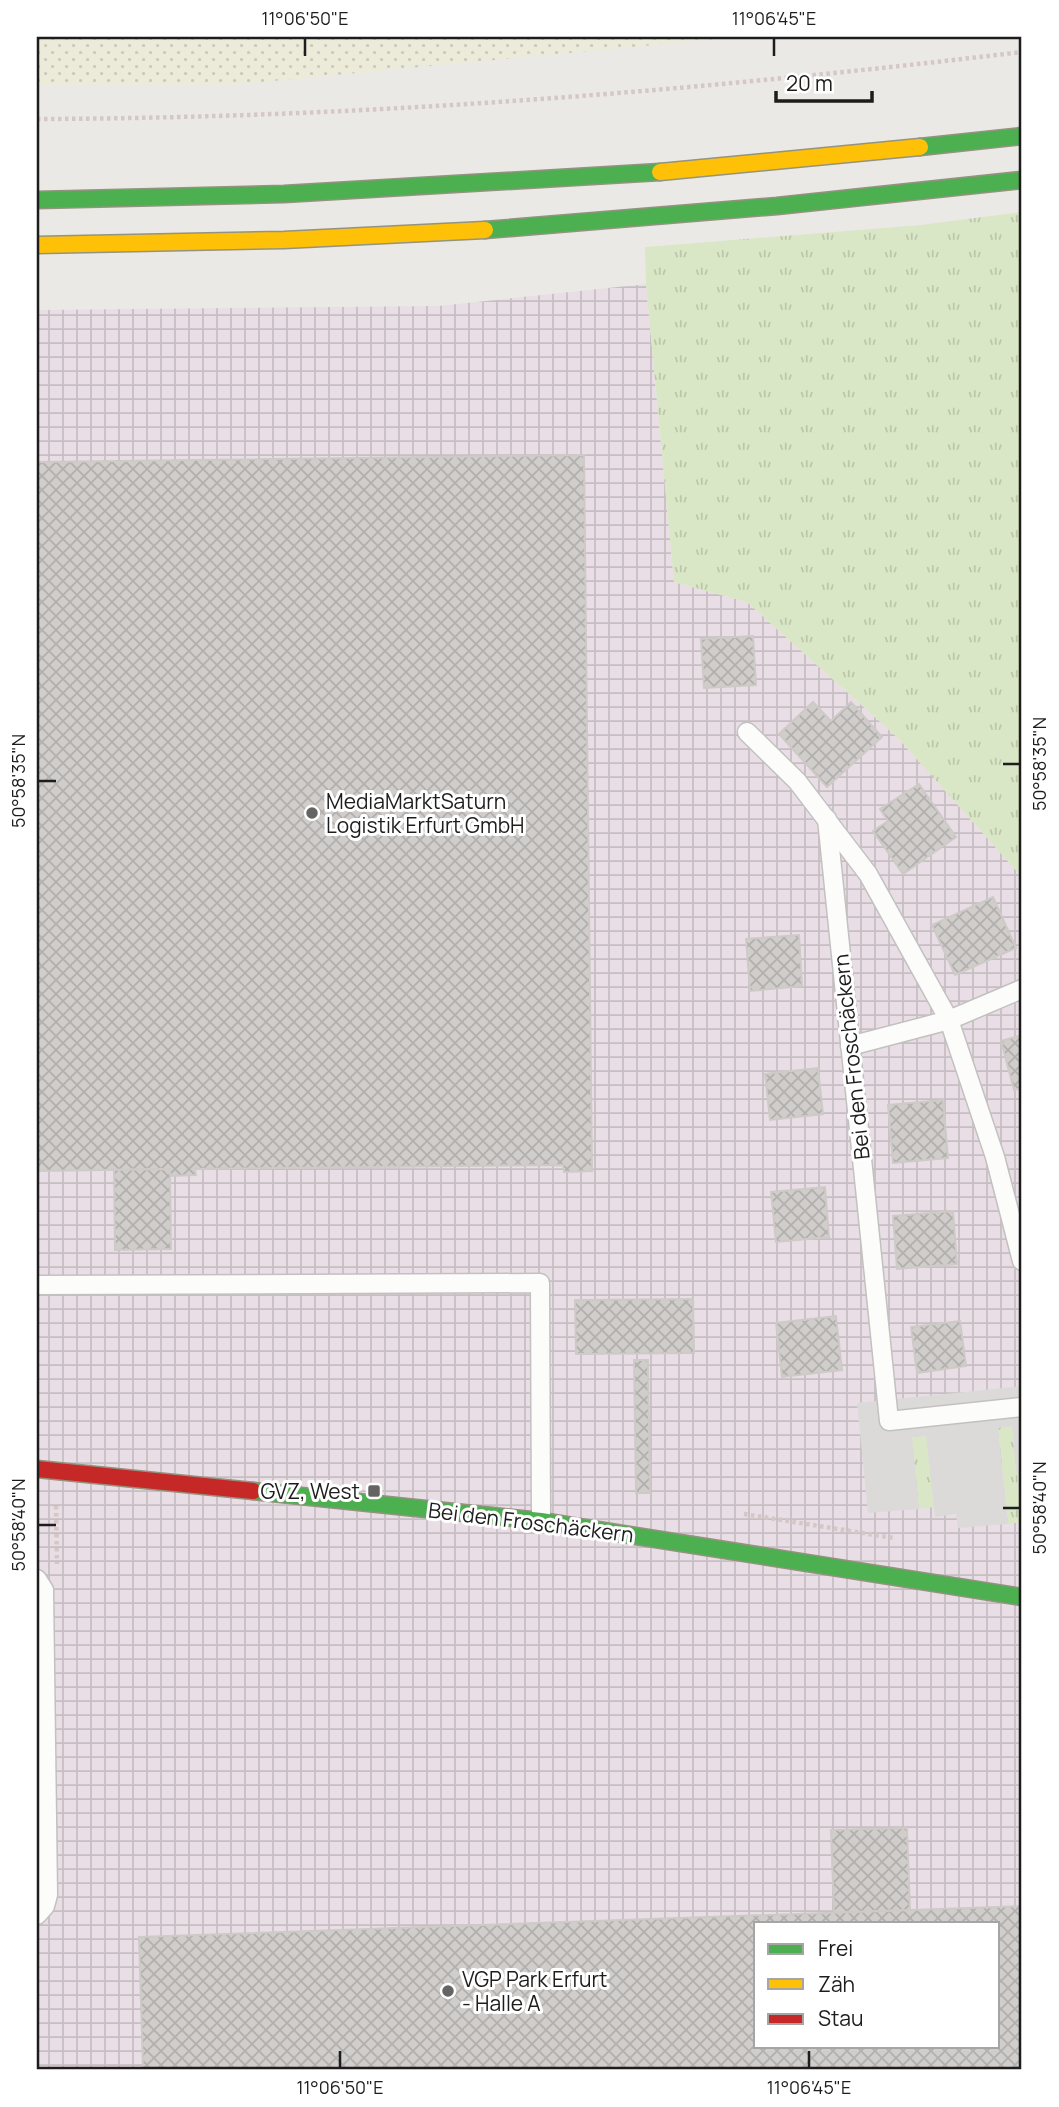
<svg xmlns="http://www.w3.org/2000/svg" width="1059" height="2107" font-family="Manrope,sans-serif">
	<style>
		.industrial { fill: url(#industrial-grid); fill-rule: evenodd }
		.farmland { fill: url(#farmland-dots) }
		.grass { fill: url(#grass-tufts) }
		.parking { fill: #dbdad9 }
		.building { fill: url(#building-cross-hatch); stroke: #cecac7; stroke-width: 2; fill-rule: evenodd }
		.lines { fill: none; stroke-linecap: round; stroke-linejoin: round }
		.lane-casing { stroke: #c2c1c0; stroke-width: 21 }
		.fast-casing { stroke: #94937f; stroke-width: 19 }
		.slow-casing { stroke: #94937f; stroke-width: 19 }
		.jam-casing { stroke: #94937f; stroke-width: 19 }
		.path { stroke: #d5c7c5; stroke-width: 4.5; stroke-dasharray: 3.5 3.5; stroke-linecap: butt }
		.lane { stroke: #fcfcfb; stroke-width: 18 }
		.fast { stroke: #4caf50; stroke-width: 16 }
		.slow { stroke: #ffc107; stroke-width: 16 }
		.jam { stroke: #c62828; stroke-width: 16 }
		.ticks { fill: none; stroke: #1d1d1d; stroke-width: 2.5 }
		.poi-dot { fill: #656463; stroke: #fff; stroke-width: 2.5 }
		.labels { text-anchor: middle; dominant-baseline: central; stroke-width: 6; stroke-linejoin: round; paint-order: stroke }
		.poi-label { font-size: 21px; fill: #1d1d1d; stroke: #fff; text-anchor: start }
		.street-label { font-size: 21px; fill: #1d1d1d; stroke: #fff }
		.neatline { fill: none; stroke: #1d1d1d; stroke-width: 2.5 }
		.ticks-label { font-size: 18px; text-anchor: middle; fill: #1d1d1d }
	</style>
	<defs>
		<pattern id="industrial-grid" width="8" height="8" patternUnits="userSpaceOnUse" patternTransform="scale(1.75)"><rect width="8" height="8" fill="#e9dee5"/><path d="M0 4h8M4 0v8" fill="none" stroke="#c7bec4"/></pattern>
		<pattern id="farmland-dots" width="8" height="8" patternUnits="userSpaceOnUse" patternTransform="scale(1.75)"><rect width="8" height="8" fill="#ecebd9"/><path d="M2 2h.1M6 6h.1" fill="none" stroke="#cac9ba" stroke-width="1.8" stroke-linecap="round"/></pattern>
		<pattern id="grass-tufts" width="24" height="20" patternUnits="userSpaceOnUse" patternTransform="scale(1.75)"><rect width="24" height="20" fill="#dae7c6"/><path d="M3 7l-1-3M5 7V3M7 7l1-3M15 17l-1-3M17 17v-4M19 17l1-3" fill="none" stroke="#bbc6aa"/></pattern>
		<pattern id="building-cross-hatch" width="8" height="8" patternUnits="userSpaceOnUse" patternTransform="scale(1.75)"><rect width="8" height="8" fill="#d0cdcb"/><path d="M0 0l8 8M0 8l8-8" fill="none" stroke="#b2b0ae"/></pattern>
	</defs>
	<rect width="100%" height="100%" fill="#ebe9e6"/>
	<path class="industrial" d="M 646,284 L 674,582 L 747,602 L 898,738 L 1022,877 L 1022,2070 L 37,2070 L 37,310 L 438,306 ZM 756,1923 L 998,1923 L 998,2046 L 756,2046 Z"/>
	<path class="farmland" d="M 37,37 L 739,37 L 220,86 L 37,86 Z"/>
	<g class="grass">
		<path d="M 1022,212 L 1022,877 L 898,738 L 747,602 L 674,582 L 646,284 L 645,247 L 920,225 Z"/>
		<path d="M 1012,1426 L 1022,1522 L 1008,1524 L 998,1427 Z"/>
		<path d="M 927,1436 L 934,1507 L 919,1509 L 912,1437 Z"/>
	</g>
	<path class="parking" d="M 1022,1386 L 1022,1525 L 1012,1426 L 998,1428 L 1008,1524 L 958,1528 L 956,1514 L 935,1517 L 926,1436 L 912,1437 L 919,1509 L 868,1513 L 857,1403 Z"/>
	<g class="building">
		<path d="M 584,455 L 592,1171 L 564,1172 L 563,1165 L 195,1169 L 196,1175 L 170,1176 L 170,1169 L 37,1171 L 37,462 Z"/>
		<path d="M 753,636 L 756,685 L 704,688 L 701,639 Z"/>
		<path d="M 813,702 L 831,721 L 851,702 L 882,737 L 827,787 L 779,734 Z"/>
		<path d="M 919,784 L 956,837 L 903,874 L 873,831 L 888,821 L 880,809 Z"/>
		<path d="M 993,897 L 1016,948 L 955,975 L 932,925 Z"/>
		<path d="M 799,935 L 802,986 L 750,991 L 746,939 Z"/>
		<path d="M 1022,1035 L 1022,1088 L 1014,1090 L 1001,1041 Z"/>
		<path d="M 818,1068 L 823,1114 L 770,1120 L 765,1074 Z"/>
		<path d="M 943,1100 L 948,1158 L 893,1163 L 888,1105 Z"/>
		<path d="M 170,1169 L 171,1249 L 115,1250 L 114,1170 Z"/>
		<path d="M 825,1187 L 829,1237 L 776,1242 L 771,1192 Z"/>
		<path d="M 953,1211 L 957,1264 L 897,1269 L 893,1216 Z"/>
		<path d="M 693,1299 L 694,1353 L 576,1354 L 575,1300 Z"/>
		<path d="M 836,1316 L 842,1370 L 782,1377 L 776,1323 Z"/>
		<path d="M 960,1321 L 966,1366 L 917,1373 L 911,1327 Z"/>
		<path d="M 634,1360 L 648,1360 L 650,1493 L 636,1493 Z"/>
		<path d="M 907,1828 L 910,1910 L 834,1913 L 831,1830 Z"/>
		<path d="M 1022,1906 L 1022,2070 L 143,2070 L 139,1937 ZM 756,1923 L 998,1923 L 998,2046 L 756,2046 Z"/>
	</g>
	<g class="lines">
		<defs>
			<g id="lane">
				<path d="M 747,732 L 797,781 L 868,874 L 949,1020 L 995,1157 L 1022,1261"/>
				<path d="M 827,819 L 889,1421 L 1022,1407"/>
				<path d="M 850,1046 L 949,1020 L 1022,989"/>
				<path d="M 37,1285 L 540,1283 L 541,1521"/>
				<path d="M 37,1579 L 44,1590 L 48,1895 L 45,1906 L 37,1915"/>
			</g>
			<g id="fast">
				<path d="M 920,147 L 1022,136"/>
				<path d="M 37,200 L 284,194 L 660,172"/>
				<path d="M 485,230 L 777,206 L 1022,180"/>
				<path d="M 253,1491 L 541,1521 L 1022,1597"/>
			</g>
			<g id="slow">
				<path d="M 660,172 L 920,147"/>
				<path d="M 37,245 L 284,240 L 485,230"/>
			</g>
			<path id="jam" d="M 37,1469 L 253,1491"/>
		</defs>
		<use href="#lane" class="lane-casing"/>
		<use href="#fast" class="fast-casing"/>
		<use href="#slow" class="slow-casing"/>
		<use href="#jam" class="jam-casing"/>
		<g class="path">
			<path d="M 37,119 C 366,118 695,91 1022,52"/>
			<path d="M 56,1506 L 57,1564"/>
			<path d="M 744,1514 L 894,1538"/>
		</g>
		<use href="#lane" class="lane"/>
		<use href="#fast" class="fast"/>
		<use href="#slow" class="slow"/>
		<use href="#jam" class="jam"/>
	</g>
	<path class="ticks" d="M 305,38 L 305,56M 774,38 L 774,56M 1003,764 L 1020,764M 38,781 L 56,781M 1003,1508 L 1020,1508M 38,1525 L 56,1525M 340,2051 L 340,2068M 809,2051 L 809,2068"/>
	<g class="poi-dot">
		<circle cx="312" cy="813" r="7"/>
		<rect x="367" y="1484" width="14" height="14" rx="3.5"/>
		<circle cx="448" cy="1991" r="7"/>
	</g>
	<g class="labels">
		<g class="poi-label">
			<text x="326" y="801">MediaMarktSaturn<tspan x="326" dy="24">Logistik Erfurt GmbH</tspan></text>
			<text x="360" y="1491" text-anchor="end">GVZ, West</text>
			<text x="462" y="1979">VGP Park Erfurt<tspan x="462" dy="24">- Halle A</tspan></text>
		</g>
		<g class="street-label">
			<text transform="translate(851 1057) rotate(-96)">Bei den Froschäckern</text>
			<text transform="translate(531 1522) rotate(7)">Bei den Froschäckern</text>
		</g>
	</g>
	<rect width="1059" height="2107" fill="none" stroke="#ffffff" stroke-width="77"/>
	<rect x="754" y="1922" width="245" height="126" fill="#ffffff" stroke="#a5a5a5" stroke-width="2"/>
	<rect x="768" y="1944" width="35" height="10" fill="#4caf50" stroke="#a5a5a5" stroke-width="2"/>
	<text x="818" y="1956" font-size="21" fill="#1d1d1d">Frei</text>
	<rect x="768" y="1979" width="35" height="10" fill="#ffc107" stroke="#a5a5a5" stroke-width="2"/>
	<text x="818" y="1992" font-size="21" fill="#1d1d1d">Zäh</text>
	<rect x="768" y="2014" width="35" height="10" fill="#c62828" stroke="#a5a5a5" stroke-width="2"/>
	<text x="818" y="2026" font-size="21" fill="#1d1d1d">Stau</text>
	<path d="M776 91v10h96v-10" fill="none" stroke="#1d1d1d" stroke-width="3.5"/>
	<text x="786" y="91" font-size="21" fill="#1d1d1d" stroke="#ffffff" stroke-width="5" paint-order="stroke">20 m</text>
	<rect x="38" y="38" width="982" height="2030" class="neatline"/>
	<g class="ticks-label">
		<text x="305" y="25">11°06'50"E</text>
		<text x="774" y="25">11°06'45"E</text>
		<text transform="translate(1040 764) rotate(-90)" y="6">50°58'35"N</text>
		<text transform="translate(19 781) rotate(-90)" y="6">50°58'35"N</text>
		<text transform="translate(1040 1508) rotate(-90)" y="6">50°58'40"N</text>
		<text transform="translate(19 1525) rotate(-90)" y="6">50°58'40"N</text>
		<text x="340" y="2094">11°06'50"E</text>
		<text x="809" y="2094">11°06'45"E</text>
	</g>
</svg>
